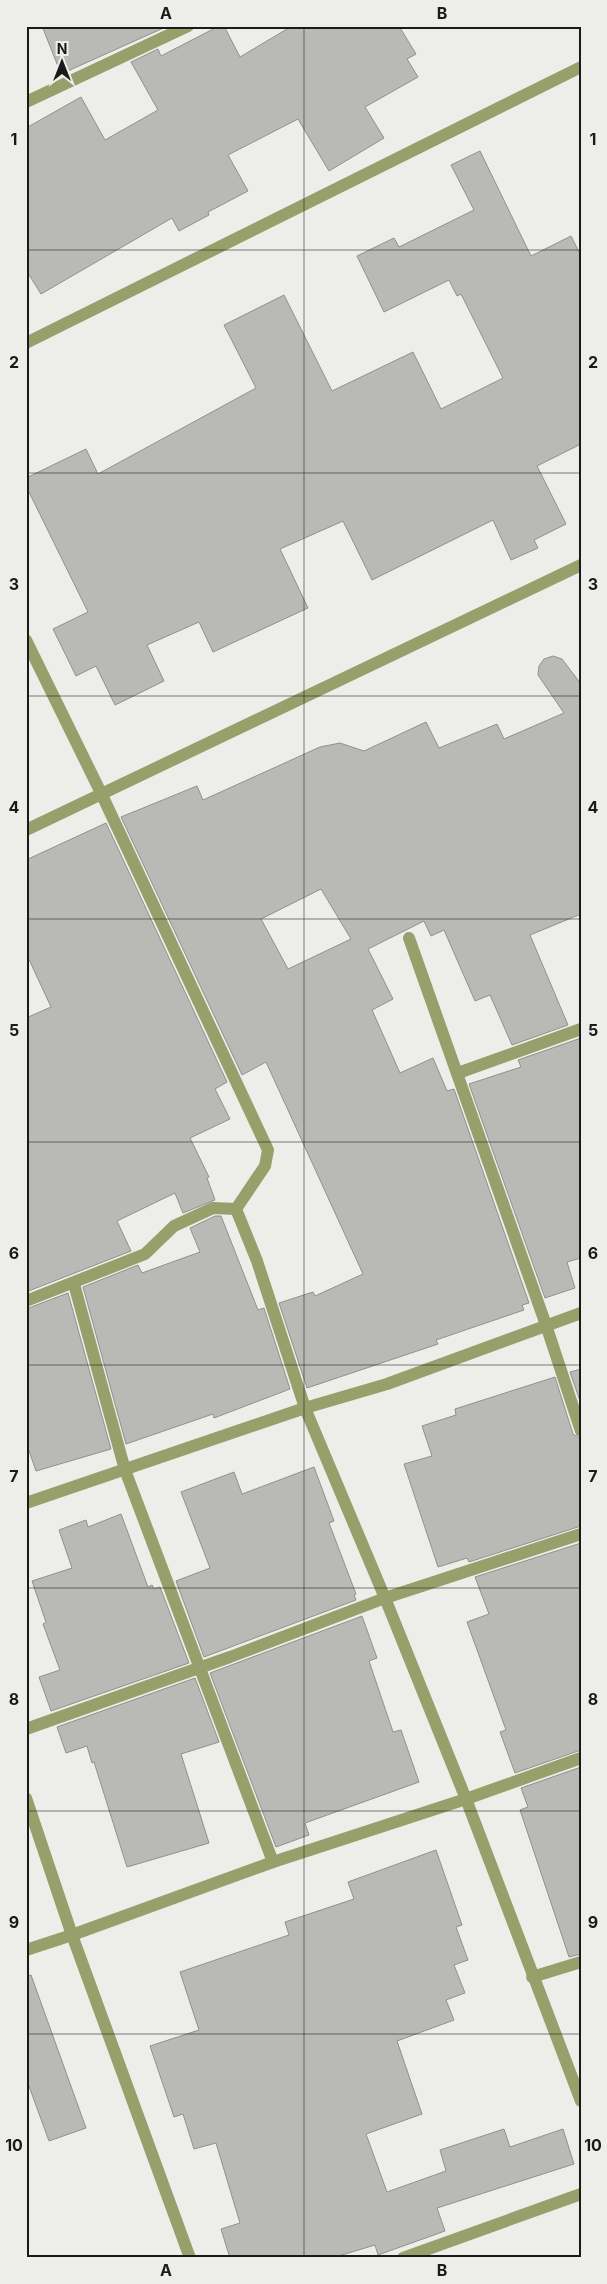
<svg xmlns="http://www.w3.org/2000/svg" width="607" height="2284" font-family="Inter,sans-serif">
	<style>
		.building { fill: #b9bab5; stroke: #90918d; fill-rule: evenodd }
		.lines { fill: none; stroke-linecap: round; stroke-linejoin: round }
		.minor { stroke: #979f6a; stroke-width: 12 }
		.grid { fill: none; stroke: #1a1a18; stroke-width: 1; stroke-opacity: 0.55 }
		.neatline { fill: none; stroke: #1a1a18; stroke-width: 2 }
		.grid-label { font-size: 16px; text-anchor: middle; font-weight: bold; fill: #1a1a18 }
	</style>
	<rect width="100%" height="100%" fill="#edeee9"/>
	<g class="building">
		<path d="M 42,26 L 168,26 L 61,74 Z"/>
		<path d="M 219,26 L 224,26 L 240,57 L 292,26 L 399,26 L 416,54 L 407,59 L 418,77 L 365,107 L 384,138 L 329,171 L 298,119 L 228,155 L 248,191 L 208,212 L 209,215 L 179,231 L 172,218 L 41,294 L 26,270 L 26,128 L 81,97 L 105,140 L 158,110 L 131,62 L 158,49 L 161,56 Z"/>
		<path d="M 480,151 L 531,256 L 571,236 L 581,256 L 581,444 L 537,466 L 566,524 L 534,540 L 538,548 L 511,560 L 493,520 L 372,580 L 343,521 L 280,549 L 308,608 L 213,652 L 199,622 L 147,645 L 164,681 L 115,705 L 96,666 L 76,676 L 53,629 L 88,612 L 26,486 L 26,478 L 86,449 L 98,474 L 256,388 L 224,325 L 284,295 L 332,391 L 413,352 L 441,409 L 503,378 L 461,294 L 457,296 L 449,280 L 384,312 L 357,256 L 394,238 L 399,247 L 474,210 L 451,165 Z"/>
		<path d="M 553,656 L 562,659 L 581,684 L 581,914 L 530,935 L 568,1025 L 512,1045 L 490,995 L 475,1001 L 444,930 L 431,936 L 424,921 L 368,949 L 393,999 L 372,1010 L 400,1073 L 433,1058 L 447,1091 L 454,1089 L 529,1303 L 522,1305 L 524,1310 L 436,1340 L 438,1344 L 307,1388 L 279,1303 L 313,1292 L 315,1296 L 363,1274 L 266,1062 L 242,1075 L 121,817 L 197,786 L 203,800 L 320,747 L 340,743 L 364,751 L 426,722 L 439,748 L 497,724 L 504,739 L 564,713 L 538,675 L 539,666 L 544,659 ZM 321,889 L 351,939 L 288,969 L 261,919 Z"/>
		<path d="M 106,823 L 227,1082 L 215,1089 L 230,1119 L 190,1138 L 209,1177 L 207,1178 L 215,1200 L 183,1213 L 175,1193 L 117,1221 L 131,1251 L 26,1292 L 26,1018 L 51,1007 L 26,953 L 26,860 Z"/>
		<path d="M 581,1038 L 581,1258 L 567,1262 L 575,1288 L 545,1298 L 469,1084 L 521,1067 L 518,1060 Z"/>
		<path d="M 215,1216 L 221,1216 L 258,1310 L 264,1308 L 290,1389 L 214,1418 L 213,1414 L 126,1444 L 83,1287 L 138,1265 L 142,1273 L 200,1252 L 190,1228 Z"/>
		<path d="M 68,1293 L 111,1449 L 36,1471 L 26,1442 L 26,1309 Z"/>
		<path d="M 581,1369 L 581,1404 L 570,1372 Z"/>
		<path d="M 555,1377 L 573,1434 L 581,1439 L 581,1526 L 469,1562 L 467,1558 L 438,1567 L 404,1464 L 432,1456 L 422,1426 L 456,1415 L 455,1409 Z"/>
		<path d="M 314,1467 L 334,1521 L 329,1523 L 356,1594 L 354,1595 L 356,1600 L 204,1657 L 176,1581 L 210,1568 L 181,1492 L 234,1472 L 242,1494 Z"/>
		<path d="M 121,1514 L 148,1587 L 152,1585 L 154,1589 L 160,1587 L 189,1663 L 51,1711 L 39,1677 L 60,1670 L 43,1624 L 46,1622 L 32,1581 L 72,1568 L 59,1530 L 86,1520 L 88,1527 Z"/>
		<path d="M 581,1543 L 581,1750 L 515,1773 L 500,1732 L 506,1730 L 467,1622 L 489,1614 L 475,1577 Z"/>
		<path d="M 362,1616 L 377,1658 L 369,1661 L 393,1732 L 401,1730 L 419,1782 L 305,1823 L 309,1835 L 276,1847 L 210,1673 Z"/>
		<path d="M 195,1678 L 219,1742 L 181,1754 L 209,1843 L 127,1867 L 94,1762 L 92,1763 L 87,1746 L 66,1753 L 57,1727 Z"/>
		<path d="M 581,1767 L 581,1954 L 569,1957 L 520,1810 L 528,1807 L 521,1788 Z"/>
		<path d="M 436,1850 L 462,1925 L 456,1927 L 468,1960 L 454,1965 L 465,1993 L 446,2000 L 454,2020 L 397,2041 L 422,2114 L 366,2134 L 387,2192 L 446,2171 L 440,2150 L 504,2129 L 510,2147 L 563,2129 L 574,2164 L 437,2208 L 445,2231 L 378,2255 L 375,2245 L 332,2258 L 230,2258 L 221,2229 L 240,2223 L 216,2143 L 194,2149 L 183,2114 L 174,2117 L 150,2046 L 199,2030 L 180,1972 L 289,1935 L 285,1922 L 354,1899 L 348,1882 Z"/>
		<path d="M 31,1975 L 86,2128 L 49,2141 L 26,2078 L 26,1976 Z"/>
	</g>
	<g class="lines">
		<g class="minor">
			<path d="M 26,102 L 188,26"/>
			<path d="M 26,343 L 581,67"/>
			<path d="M 26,640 L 102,795 L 268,1150 L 265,1166 L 236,1209"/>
			<path d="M 26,830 L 581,565"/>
			<path d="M 409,938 L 546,1325 L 581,1431"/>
			<path d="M 458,1073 L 581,1029"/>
			<path d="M 236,1209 L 257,1261 L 305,1408 L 385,1598 L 466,1799 L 581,2101"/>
			<path d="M 74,1284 L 125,1470 L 273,1862"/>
			<path d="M 26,1301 L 145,1254 L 174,1226 L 213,1208 L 236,1209"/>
			<path d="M 26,1503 L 305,1408 L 387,1384 L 581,1313"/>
			<path d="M 26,1729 L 230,1657 L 385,1598 L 581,1534"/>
			<path d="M 26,1798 L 72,1935 L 190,2258"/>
			<path d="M 26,1950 L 72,1935 L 273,1862 L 466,1799 L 581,1758"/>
			<path d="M 532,1977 L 581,1962"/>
			<path d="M 403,2258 L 581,2194"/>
		</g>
	</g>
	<path class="grid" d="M 304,26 L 304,2258M 26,250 L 581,250M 26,473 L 581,473M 26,696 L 581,696M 26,919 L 581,919M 26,1142 L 581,1142M 26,1365 L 581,1365M 26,1588 L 581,1588M 26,1811 L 581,1811M 26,2034 L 581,2034"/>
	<rect width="607" height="2284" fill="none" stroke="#edeee9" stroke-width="55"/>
	<g transform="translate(62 62)" stroke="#edeee9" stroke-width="4" paint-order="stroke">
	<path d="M0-4L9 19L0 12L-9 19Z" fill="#1a1a18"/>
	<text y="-8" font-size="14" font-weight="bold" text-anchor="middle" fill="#1a1a18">N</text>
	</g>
	<rect x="28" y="28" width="552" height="2228" class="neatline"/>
	<g class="grid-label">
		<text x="166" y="19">A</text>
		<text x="442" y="19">B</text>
		<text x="14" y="145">1</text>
		<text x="593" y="145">1</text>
		<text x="14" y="368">2</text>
		<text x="593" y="368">2</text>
		<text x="14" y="590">3</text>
		<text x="593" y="590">3</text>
		<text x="14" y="813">4</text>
		<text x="593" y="813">4</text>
		<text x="14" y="1036">5</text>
		<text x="593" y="1036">5</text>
		<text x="14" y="1259">6</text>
		<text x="593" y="1259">6</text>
		<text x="14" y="1482">7</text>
		<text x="593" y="1482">7</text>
		<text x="14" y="1705">8</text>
		<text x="593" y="1705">8</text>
		<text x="14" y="1928">9</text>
		<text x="593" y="1928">9</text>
		<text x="14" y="2151">10</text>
		<text x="593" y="2151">10</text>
		<text x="166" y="2276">A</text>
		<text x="442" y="2276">B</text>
	</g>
</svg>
